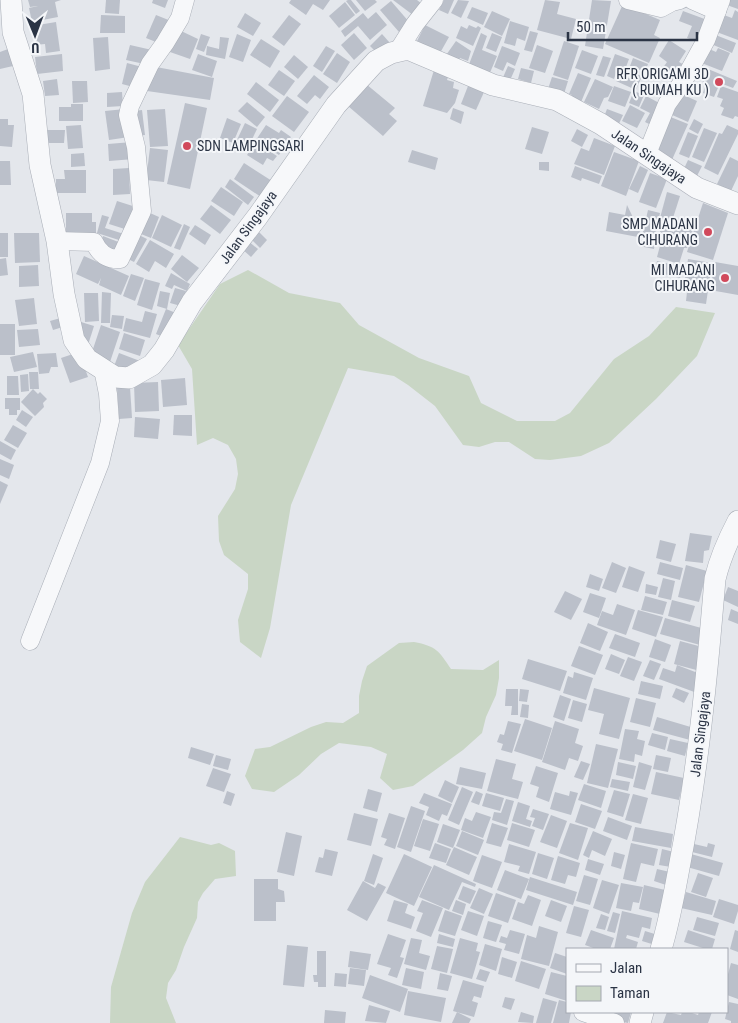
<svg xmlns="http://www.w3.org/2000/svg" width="738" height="1023" font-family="'Roboto Condensed',sans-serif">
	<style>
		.green { fill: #c9d6c5 }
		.building { fill: #bbc0ca }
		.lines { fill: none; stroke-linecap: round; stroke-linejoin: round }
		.minor-casing { stroke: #a9aeb7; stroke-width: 19 }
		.tertiary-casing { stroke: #a9aeb7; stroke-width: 22 }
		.minor { stroke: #f7f8fa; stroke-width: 18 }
		.tertiary { stroke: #f7f8fa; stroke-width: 21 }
		.poi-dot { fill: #d1495b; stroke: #f4f6f9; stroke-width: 2 }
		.labels { text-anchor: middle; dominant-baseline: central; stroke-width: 4; stroke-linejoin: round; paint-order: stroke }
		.poi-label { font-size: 14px; fill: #2b3445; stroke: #f4f6f9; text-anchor: end }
		.street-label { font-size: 14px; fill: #2b3445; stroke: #f4f6f9 }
	</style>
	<rect width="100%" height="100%" fill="#e4e7ec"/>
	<g class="green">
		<path d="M 248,270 L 289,293 L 340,303 L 359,325 L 419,358 L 469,376 L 481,403 L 517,421 L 555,421 L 570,413 L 614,359 L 649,336 L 676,307 L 715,313 L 697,356 L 656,399 L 609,443 L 581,456 L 550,460 L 535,459 L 509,442 L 495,442 L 479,447 L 463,445 L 435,406 L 408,385 L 394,376 L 348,368 L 291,505 L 270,628 L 261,658 L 240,642 L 238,620 L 248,589 L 248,574 L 224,555 L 219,541 L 218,516 L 235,489 L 238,474 L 236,459 L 228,445 L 213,438 L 197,445 L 192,369 L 178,345 L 220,284 Z"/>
		<path d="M 414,642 C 436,646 439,651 451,669 L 483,670 L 499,660 L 499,678 L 496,695 L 486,717 L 482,733 L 463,750 L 413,786 L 393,790 L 380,778 L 387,754 L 371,747 L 339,743 L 321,754 L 299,775 L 274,792 L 252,789 L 245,776 L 255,749 L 270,747 L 311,727 L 326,722 L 343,723 L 359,713 L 359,696 L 362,681 L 367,666 L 399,643 Z"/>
		<path d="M 180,837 L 211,845 L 219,843 L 235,851 L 236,876 L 215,879 L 203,893 L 198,902 L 197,918 L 184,947 L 176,970 L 168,983 L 166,998 L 176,1023 L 110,1023 L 111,987 L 132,913 L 145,882 Z"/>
	</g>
	<g class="building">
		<path d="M 28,0 L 61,0 L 55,2 L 58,17 L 32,22 L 29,8 L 38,6 L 30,7 Z"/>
		<path d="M 106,0 L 120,0 L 119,14 L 105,13 Z"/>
		<path d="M 153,0 L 168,0 L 165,8 L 152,3 Z"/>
		<path d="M 291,0 L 330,0 L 323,10 L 313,4 L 306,15 L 289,3 Z"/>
		<path d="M 348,0 L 351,0 L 360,11 L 356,14 L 346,1 Z"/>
		<path d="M 356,0 L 375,0 L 377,2 L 365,11 Z"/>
		<path d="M 393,0 L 417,0 L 422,4 L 413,15 Z"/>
		<path d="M 444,0 L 454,0 L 448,14 L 439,10 Z"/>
		<path d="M 458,0 L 469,1 L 461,18 L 451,13 Z"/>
		<path d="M 545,0 L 560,2 L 557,14 L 576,19 L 571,39 L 537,30 Z"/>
		<path d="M 592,0 L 611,1 L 603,49 L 585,46 Z"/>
		<path d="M 726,0 L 738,0 L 738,9 L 724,4 Z"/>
		<path d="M 391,1 L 410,23 L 399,32 L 380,10 Z"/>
		<path d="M 345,2 L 355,15 L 339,28 L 329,16 Z"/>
		<path d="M 623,4 L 660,20 L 654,35 L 660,38 L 649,63 L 605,44 Z"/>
		<path d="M 472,7 L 488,13 L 483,25 L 467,18 Z"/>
		<path d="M 735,10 L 738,12 L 738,40 L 714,31 L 721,14 L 732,18 Z"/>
		<path d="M 492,11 L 510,19 L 502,36 L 484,27 Z"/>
		<path d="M 683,11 L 710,21 L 701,43 L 687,38 L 692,26 L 679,21 Z"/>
		<path d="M 376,12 L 387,25 L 370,40 L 358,26 L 345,37 L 341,31 L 363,13 L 368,19 Z"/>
		<path d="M 245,13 L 261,23 L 253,36 L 237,27 Z"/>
		<path d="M 101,15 L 125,16 L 125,33 L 100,33 Z"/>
		<path d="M 156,15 L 171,21 L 161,44 L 146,38 Z"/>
		<path d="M 289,15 L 301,24 L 284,46 L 272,37 Z"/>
		<path d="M 510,21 L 529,27 L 525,41 L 517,38 L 515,46 L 504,43 Z"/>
		<path d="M 56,22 L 60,51 L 46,53 L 45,44 L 35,45 L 32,26 Z"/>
		<path d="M 425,25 L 449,37 L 440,53 L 417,41 Z"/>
		<path d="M 469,25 L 476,28 L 478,26 L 481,28 L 473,46 L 456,38 L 461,26 L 467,29 Z"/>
		<path d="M 179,30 L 198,39 L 190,59 L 170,52 Z"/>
		<path d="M 530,31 L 538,33 L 532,52 L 524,50 Z"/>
		<path d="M 354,33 L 367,48 L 354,60 L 341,45 Z"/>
		<path d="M 481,33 L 487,36 L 482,50 L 497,56 L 489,75 L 468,67 Z"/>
		<path d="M 492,33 L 502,37 L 496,52 L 486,48 Z"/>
		<path d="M 201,34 L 210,37 L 204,52 L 196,49 Z"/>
		<path d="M 237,34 L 251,40 L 243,62 L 229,57 Z"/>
		<path d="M 382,34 L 390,43 L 378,54 L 370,46 Z"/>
		<path d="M 713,34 L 736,43 L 732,53 L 709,43 Z"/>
		<path d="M 108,37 L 110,69 L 95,71 L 93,38 Z"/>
		<path d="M 220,37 L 229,38 L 225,59 L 206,55 L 207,46 L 219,49 Z"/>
		<path d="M 261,39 L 280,51 L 270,68 L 250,55 Z"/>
		<path d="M 669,40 L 686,51 L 679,62 L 688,67 L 678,83 L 660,72 L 667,62 L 659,56 Z"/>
		<path d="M 456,41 L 471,51 L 468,61 L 460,58 L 455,65 L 444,58 Z"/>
		<path d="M 564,41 L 579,46 L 568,80 L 553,75 Z"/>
		<path d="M 130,45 L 152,50 L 149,65 L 126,60 Z"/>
		<path d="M 537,45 L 553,51 L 545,73 L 529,68 Z"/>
		<path d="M 326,46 L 335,51 L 322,72 L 313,66 Z"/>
		<path d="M 502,46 L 520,53 L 515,66 L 507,62 L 503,71 L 494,67 Z"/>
		<path d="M 705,47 L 716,52 L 718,48 L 730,53 L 722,71 L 699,62 Z"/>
		<path d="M 8,49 L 13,66 L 0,69 L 0,52 Z"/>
		<path d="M 582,50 L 598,56 L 591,74 L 575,68 Z"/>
		<path d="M 337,53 L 350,62 L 337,83 L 323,74 Z"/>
		<path d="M 62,54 L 63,71 L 37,74 L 35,57 Z"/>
		<path d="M 198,54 L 217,61 L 212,77 L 192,70 Z"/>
		<path d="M 615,54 L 629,59 L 626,67 L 633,69 L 630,75 L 617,70 L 614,79 L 607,76 Z"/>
		<path d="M 294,55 L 308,67 L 298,79 L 284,67 Z"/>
		<path d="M 603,56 L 611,58 L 604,77 L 596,75 Z"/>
		<path d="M 633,58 L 648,64 L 645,72 L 630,66 Z"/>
		<path d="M 127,63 L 142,67 L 137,88 L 122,84 Z"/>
		<path d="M 696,64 L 737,81 L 733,88 L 720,83 L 714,97 L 703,93 L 706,83 L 690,75 Z"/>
		<path d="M 151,66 L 214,78 L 210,100 L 147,91 Z"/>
		<path d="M 508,66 L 515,69 L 508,85 L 501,82 Z"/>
		<path d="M 521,68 L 534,71 L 531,83 L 518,79 Z"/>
		<path d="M 279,70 L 295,81 L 284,96 L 268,85 Z"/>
		<path d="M 434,70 L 449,74 L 447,80 L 454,82 L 453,88 L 459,90 L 455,103 L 447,113 L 423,106 Z"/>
		<path d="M 578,73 L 591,78 L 579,107 L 569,102 L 572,95 L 569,94 Z"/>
		<path d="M 634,73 L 642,76 L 636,90 L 616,81 L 620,74 L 631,79 Z"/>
		<path d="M 314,75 L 329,87 L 320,99 L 315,95 L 307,104 L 297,96 Z"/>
		<path d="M 552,77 L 568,81 L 563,97 L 547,92 Z"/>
		<path d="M 57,79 L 59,95 L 45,96 L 43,81 Z"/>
		<path d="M 595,79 L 613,87 L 608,97 L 604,98 L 599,109 L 584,102 Z"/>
		<path d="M 72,81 L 87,81 L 88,102 L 73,103 Z"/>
		<path d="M 256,82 L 279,100 L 270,112 L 247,94 Z"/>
		<path d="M 366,84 L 395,108 L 389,114 L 397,121 L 383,136 L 348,106 Z"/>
		<path d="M 468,86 L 484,92 L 476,110 L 461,104 Z"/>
		<path d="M 614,86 L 631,92 L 625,107 L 608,101 Z"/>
		<path d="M 721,86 L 738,92 L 738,117 L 735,116 L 733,119 L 721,115 L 724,108 L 720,106 L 723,99 L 717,97 Z"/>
		<path d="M 634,91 L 644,95 L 639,107 L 629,103 Z"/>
		<path d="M 122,92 L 123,106 L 107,107 L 107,93 Z"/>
		<path d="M 679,93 L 697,101 L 688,122 L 670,114 Z"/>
		<path d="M 287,96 L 309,112 L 294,132 L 272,116 Z"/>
		<path d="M 646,96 L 665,106 L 655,127 L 645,122 L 650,113 L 640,108 Z"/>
		<path d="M 247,102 L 265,117 L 257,127 L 238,111 Z"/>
		<path d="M 185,103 L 207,108 L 190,189 L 167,184 Z"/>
		<path d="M 71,104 L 83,104 L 83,121 L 59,121 L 59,107 L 71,107 Z"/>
		<path d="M 630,105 L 645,113 L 637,128 L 622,121 Z"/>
		<path d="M 453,108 L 464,112 L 461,124 L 450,119 Z"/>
		<path d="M 125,109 L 129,137 L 109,140 L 105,111 Z"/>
		<path d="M 165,109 L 168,146 L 150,147 L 147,110 Z"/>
		<path d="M 607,109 L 623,115 L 617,128 L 602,122 Z"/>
		<path d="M 142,110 L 145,135 L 137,136 L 134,111 Z"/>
		<path d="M 668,116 L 688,124 L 671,162 L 651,153 Z"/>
		<path d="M 227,118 L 241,124 L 233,143 L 220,138 Z"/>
		<path d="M 0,119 L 8,119 L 8,125 L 14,125 L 12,147 L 0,146 Z"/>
		<path d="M 694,119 L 703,124 L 698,134 L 689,129 Z"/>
		<path d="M 245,123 L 257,129 L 248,148 L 236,142 Z"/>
		<path d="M 81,125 L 83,148 L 68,149 L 66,126 Z"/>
		<path d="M 266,125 L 279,133 L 281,130 L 291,137 L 279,155 L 256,140 Z"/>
		<path d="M 727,125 L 738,130 L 738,134 L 718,175 L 704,168 L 719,133 L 722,134 Z"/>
		<path d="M 532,127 L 549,132 L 542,154 L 525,149 Z"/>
		<path d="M 704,128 L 717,133 L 704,162 L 692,157 Z"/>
		<path d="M 577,129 L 588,135 L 582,147 L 571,141 Z"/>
		<path d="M 45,130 L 65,130 L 64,143 L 45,143 Z"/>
		<path d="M 688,132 L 698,136 L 689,158 L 679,154 Z"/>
		<path d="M 594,138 L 615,146 L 604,175 L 574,164 L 581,148 L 589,151 Z"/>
		<path d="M 132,142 L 134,159 L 109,161 L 108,144 Z"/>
		<path d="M 255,142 L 277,156 L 273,161 L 267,158 L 263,165 L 247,155 Z"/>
		<path d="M 150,148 L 168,150 L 164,182 L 146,180 Z"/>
		<path d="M 412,150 L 438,158 L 435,170 L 408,162 Z"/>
		<path d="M 614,152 L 639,161 L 626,196 L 601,186 Z"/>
		<path d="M 84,153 L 85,166 L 71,167 L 71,154 Z"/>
		<path d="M 730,157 L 738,161 L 738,176 L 731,191 L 717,184 Z"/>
		<path d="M 688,160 L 702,166 L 695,180 L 682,173 Z"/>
		<path d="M 0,161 L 10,161 L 11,185 L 0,185 Z"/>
		<path d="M 539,162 L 549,162 L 549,171 L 539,170 Z"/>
		<path d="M 244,163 L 272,181 L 261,197 L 234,179 Z"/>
		<path d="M 575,166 L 602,176 L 599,184 L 582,178 L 581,181 L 571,177 Z"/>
		<path d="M 640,166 L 648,170 L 638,193 L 629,189 Z"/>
		<path d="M 129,168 L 130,194 L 113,195 L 113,169 Z"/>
		<path d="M 64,170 L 86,170 L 86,193 L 56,193 L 56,179 L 65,179 Z"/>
		<path d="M 650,173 L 667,179 L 656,208 L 639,202 Z"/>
		<path d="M 230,179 L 254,197 L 248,205 L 225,187 Z"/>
		<path d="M 221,187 L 243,202 L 234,216 L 211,201 Z"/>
		<path d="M 667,192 L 680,196 L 672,221 L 660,218 Z"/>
		<path d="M 117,201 L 139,208 L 131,231 L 109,224 Z"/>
		<path d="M 703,203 L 728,213 L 713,260 L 687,252 Z"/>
		<path d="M 211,205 L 231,220 L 220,234 L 200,219 Z"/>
		<path d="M 627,205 L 642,236 L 638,237 L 606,231 L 609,212 L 625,215 Z"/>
		<path d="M 648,210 L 660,213 L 654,238 L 642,236 Z"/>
		<path d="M 66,213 L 92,213 L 92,222 L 96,222 L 96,239 L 66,239 Z"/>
		<path d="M 150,213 L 159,217 L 151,238 L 141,234 Z"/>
		<path d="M 102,215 L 109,217 L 105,228 L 124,234 L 122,241 L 97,233 Z"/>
		<path d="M 162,215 L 182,225 L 171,247 L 152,238 Z"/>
		<path d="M 679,218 L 695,223 L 687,248 L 684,248 L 679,264 L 657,257 L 661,242 L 680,247 L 658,239 L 661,228 L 674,232 Z"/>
		<path d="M 184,224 L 190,227 L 180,250 L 174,248 Z"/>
		<path d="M 195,225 L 211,235 L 205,245 L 189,234 Z"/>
		<path d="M 259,232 L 267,240 L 260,248 L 252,240 Z"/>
		<rect x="0" y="233" width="8" height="24"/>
		<path d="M 14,233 L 39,233 L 40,262 L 15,263 Z"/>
		<path d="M 137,234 L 147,239 L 134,262 L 124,257 Z"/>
		<path d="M 103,236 L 121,243 L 117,256 L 98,249 Z"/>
		<path d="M 150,240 L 174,254 L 166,268 L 155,261 L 149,272 L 136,264 Z"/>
		<path d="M 640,240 L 655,242 L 654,249 L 639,246 Z"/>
		<path d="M 248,241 L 258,249 L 251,257 L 242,249 Z"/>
		<path d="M 182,255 L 199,268 L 187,282 L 171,269 Z"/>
		<path d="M 84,256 L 129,276 L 121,295 L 99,285 L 101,278 L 98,284 L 76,274 Z"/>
		<path d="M 6,258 L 8,275 L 0,276 L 0,259 Z"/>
		<path d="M 688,259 L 712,263 L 706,304 L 686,301 L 687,292 L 683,292 Z"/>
		<path d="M 657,261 L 683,267 L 680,278 L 655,272 Z"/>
		<path d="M 715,262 L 738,266 L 738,295 L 710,290 Z"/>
		<path d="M 38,265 L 39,286 L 19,287 L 19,266 Z"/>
		<path d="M 171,273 L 190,284 L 187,291 L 174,285 L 172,289 L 165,286 Z"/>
		<path d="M 131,274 L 144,278 L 135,301 L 123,296 Z"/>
		<path d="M 145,279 L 160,283 L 152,310 L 137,305 Z"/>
		<path d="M 175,288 L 186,291 L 181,306 L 170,303 Z"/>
		<path d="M 160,291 L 170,293 L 167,309 L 157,306 Z"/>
		<path d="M 102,292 L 111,293 L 110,323 L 101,323 Z"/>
		<path d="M 84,293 L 98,293 L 99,321 L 85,322 Z"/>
		<path d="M 34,298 L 37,324 L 19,326 L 15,300 Z"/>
		<path d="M 166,309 L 176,313 L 166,338 L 156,334 Z"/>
		<path d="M 145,311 L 157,314 L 150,338 L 123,331 L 126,318 L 142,322 Z"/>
		<path d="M 112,315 L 124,316 L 122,329 L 110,327 Z"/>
		<path d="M 64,317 L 66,326 L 53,330 L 50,321 Z"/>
		<path d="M 81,322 L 94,326 L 88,345 L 75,340 Z"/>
		<rect x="0" y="324" width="15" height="31"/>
		<path d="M 101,325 L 120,332 L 110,362 L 91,355 Z"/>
		<path d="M 38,329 L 40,345 L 19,347 L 17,330 Z"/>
		<path d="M 124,333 L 145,340 L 140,356 L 119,349 Z"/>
		<path d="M 33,352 L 37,367 L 14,372 L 10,357 Z"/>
		<path d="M 79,352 L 88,377 L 70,383 L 61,358 Z"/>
		<path d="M 56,353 L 58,367 L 51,367 L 49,373 L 39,374 L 37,354 Z"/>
		<path d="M 119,353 L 140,361 L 136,371 L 113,369 Z"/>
		<path d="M 29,372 L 38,372 L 39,389 L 30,389 Z"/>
		<path d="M 28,374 L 29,391 L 21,392 L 20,375 Z"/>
		<path d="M 7,376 L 18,376 L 19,395 L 7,395 Z"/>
		<path d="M 185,378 L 187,405 L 163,407 L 161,380 Z"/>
		<path d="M 158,382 L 159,411 L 135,412 L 134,383 Z"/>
		<path d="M 130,387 L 132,418 L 119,419 L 117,388 Z"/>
		<path d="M 33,389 L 38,394 L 40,392 L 47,399 L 43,403 L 44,407 L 35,416 L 21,402 Z"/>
		<path d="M 5,398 L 20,398 L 20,410 L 17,410 L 17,415 L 9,415 L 9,409 L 5,409 Z"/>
		<path d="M 22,410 L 33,417 L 26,427 L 16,420 Z"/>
		<path d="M 174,415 L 192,415 L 192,436 L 173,435 Z"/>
		<path d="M 135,417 L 160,419 L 158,439 L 134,437 Z"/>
		<path d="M 13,425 L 27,433 L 18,448 L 4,440 Z"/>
		<path d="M 0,441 L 16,450 L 11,460 L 0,454 Z"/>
		<path d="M 0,459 L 14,465 L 9,479 L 0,475 Z"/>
		<path d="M 0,481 L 8,485 L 0,504 Z"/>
		<path d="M 690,533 L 712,536 L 709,550 L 704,551 L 703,563 L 685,561 Z"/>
		<path d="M 660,540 L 676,544 L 671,562 L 656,558 Z"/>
		<path d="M 612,562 L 626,568 L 616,593 L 602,588 Z"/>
		<path d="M 660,562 L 683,568 L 680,580 L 657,574 Z"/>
		<path d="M 686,565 L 707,571 L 699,602 L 678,597 Z"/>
		<path d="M 629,566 L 645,572 L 638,592 L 622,587 Z"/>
		<path d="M 590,574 L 603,579 L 599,591 L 586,587 Z"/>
		<path d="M 663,578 L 675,581 L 671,600 L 658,597 Z"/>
		<path d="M 646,584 L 658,587 L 656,595 L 645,593 Z"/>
		<path d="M 728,587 L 738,591 L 738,607 L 723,600 Z"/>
		<path d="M 565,591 L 582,599 L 571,620 L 554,612 Z"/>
		<path d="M 590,593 L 606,598 L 599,618 L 583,612 Z"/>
		<path d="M 645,596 L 667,602 L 663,615 L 641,610 Z"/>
		<path d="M 672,600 L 695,606 L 690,622 L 668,616 Z"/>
		<path d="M 617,604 L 635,610 L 626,635 L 597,625 L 602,611 L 613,615 Z"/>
		<path d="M 731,609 L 738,612 L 738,624 L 728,620 Z"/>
		<path d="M 638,610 L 663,617 L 656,637 L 632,629 Z"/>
		<path d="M 665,618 L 705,629 L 700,645 L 660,634 Z"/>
		<path d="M 588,623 L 608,632 L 600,651 L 580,643 Z"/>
		<path d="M 615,634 L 640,643 L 635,657 L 609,648 Z"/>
		<path d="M 655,639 L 671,645 L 665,662 L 649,657 Z"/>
		<path d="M 680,641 L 706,648 L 700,671 L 674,664 Z"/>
		<path d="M 579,646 L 603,655 L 595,675 L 571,666 Z"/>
		<path d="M 611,654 L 625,660 L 619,674 L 605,669 Z"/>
		<path d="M 628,657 L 642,662 L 634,681 L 620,676 Z"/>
		<path d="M 528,659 L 567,671 L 560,691 L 522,679 Z"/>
		<path d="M 650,660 L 661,664 L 654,680 L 643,676 Z"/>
		<path d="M 677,665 L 703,675 L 697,693 L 659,679 L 663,668 L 675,672 Z"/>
		<path d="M 574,672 L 593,678 L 586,700 L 563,693 L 568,676 L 573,678 Z"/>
		<path d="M 641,681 L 663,686 L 660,699 L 638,694 Z"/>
		<path d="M 594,688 L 630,698 L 619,739 L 599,734 L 604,714 L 588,710 Z"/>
		<path d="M 676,688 L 689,693 L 684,703 L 672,697 Z"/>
		<path d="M 506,689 L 518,689 L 518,715 L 511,715 L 512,706 L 505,706 Z"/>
		<path d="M 520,689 L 529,690 L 527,702 L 519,701 Z"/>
		<path d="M 560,695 L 571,699 L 564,721 L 553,717 Z"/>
		<path d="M 636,698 L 656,703 L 650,727 L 630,722 Z"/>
		<path d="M 573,700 L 587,704 L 582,722 L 568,718 Z"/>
		<path d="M 522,704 L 529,705 L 528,718 L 520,717 Z"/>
		<path d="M 657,717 L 694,728 L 690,740 L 653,730 Z"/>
		<path d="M 525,719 L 552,728 L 542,760 L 514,751 Z"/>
		<path d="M 508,721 L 521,724 L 512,753 L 501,750 L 503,744 L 497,742 L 500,734 L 504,735 Z"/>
		<path d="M 555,721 L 579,729 L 575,743 L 583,746 L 578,761 L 569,758 L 565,770 L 542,762 Z"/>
		<path d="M 625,729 L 639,731 L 637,739 L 645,741 L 642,756 L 635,754 L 634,762 L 619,759 Z"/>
		<path d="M 652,733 L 668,737 L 665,750 L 648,745 Z"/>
		<path d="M 670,739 L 688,743 L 685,756 L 667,751 Z"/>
		<path d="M 596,744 L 618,749 L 608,788 L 587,783 Z"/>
		<path d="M 191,747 L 214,754 L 210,765 L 188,758 Z"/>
		<path d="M 216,755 L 231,759 L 228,770 L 213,766 Z"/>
		<path d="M 656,755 L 671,758 L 668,772 L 653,769 Z"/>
		<path d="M 496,759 L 516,764 L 512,779 L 523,782 L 518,799 L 487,791 Z"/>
		<path d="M 581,761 L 590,764 L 583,780 L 574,777 Z"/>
		<path d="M 618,762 L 636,766 L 633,779 L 616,775 Z"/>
		<path d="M 639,762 L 652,766 L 645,790 L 633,787 Z"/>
		<path d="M 536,766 L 558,773 L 549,802 L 536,797 L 539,787 L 530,784 Z"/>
		<path d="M 460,767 L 486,773 L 482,789 L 456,784 Z"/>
		<path d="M 213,768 L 231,774 L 224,792 L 206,786 Z"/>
		<path d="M 656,772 L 684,778 L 679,800 L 651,794 Z"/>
		<path d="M 612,779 L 630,782 L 628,791 L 610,787 Z"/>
		<path d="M 445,780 L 459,787 L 452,803 L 438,796 Z"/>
		<path d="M 584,784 L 606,791 L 601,808 L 578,800 Z"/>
		<path d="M 462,787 L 473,792 L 459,825 L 448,820 Z"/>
		<path d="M 368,789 L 382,793 L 377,812 L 363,808 Z"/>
		<path d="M 614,790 L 630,794 L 623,817 L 607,812 Z"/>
		<path d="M 227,791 L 235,794 L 231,806 L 223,803 Z"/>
		<path d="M 476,791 L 483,794 L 479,805 L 471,802 Z"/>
		<path d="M 570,791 L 578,793 L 571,815 L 550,809 L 555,792 L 569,796 Z"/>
		<path d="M 424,793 L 452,804 L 447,816 L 442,814 L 439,821 L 426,815 L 429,807 L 419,803 Z"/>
		<path d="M 486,793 L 504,798 L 500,811 L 482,806 Z"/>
		<path d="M 633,794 L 648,798 L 641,824 L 625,820 Z"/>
		<path d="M 506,799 L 514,801 L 507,825 L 492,820 L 494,812 L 501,813 Z"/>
		<path d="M 518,802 L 530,806 L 526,819 L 532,821 L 530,827 L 512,821 Z"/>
		<path d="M 581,804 L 602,811 L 595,829 L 575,822 Z"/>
		<path d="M 411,806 L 425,811 L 411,852 L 397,847 Z"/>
		<path d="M 533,809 L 549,814 L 543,830 L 532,826 L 535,818 L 530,817 Z"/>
		<path d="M 476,812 L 491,817 L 483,838 L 461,830 L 465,818 L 472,821 Z"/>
		<path d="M 354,813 L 378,819 L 371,846 L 347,840 Z"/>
		<path d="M 389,813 L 405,818 L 395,849 L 384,845 L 387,839 L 381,837 Z"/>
		<path d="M 551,815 L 567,821 L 557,848 L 540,842 Z"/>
		<path d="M 608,817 L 632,826 L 627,840 L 603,831 Z"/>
		<path d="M 423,819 L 439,824 L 430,851 L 414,846 Z"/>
		<path d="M 492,823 L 508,828 L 501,847 L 486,843 Z"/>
		<path d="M 512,823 L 535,830 L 529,847 L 507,840 Z"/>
		<path d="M 570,823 L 588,828 L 578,860 L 559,853 Z"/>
		<path d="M 443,824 L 460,830 L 453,848 L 437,842 Z"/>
		<path d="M 635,827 L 673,834 L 671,848 L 632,841 Z"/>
		<path d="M 462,831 L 484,840 L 478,855 L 456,846 Z"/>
		<path d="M 593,831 L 612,839 L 605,856 L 592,850 L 589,858 L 583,855 Z"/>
		<path d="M 286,832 L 302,836 L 294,876 L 277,872 Z"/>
		<path d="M 435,843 L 451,849 L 446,863 L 429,858 Z"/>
		<path d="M 631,843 L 658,849 L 654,866 L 641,863 L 636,882 L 623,879 Z"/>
		<path d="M 708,843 L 715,845 L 712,857 L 692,852 L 694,844 L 707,847 Z"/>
		<path d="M 509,844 L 536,852 L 529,874 L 518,871 L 520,866 L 504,862 Z"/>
		<path d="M 454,847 L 477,857 L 469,875 L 446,865 Z"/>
		<path d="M 325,849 L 338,852 L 332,876 L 315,872 L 319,857 L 323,858 Z"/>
		<path d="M 662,849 L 674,852 L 671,867 L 659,865 Z"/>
		<path d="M 614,852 L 625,855 L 621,869 L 611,866 Z"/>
		<path d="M 538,853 L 554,858 L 547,879 L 532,874 Z"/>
		<path d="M 373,854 L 383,858 L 374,885 L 364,881 Z"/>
		<path d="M 404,854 L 432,867 L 414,906 L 386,893 Z"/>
		<path d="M 691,854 L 723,863 L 719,876 L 687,867 Z"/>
		<path d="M 482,855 L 502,862 L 492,888 L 473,881 Z"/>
		<path d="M 558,856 L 580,863 L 576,877 L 568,875 L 565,884 L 551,880 Z"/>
		<path d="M 588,859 L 604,864 L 600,875 L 585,870 Z"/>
		<path d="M 434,865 L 476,884 L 475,887 L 462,882 L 449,910 L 419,897 Z"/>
		<path d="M 657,869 L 670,872 L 666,885 L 654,881 Z"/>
		<path d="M 505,870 L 529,879 L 521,899 L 497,890 Z"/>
		<path d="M 698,873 L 713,878 L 706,897 L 691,892 Z"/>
		<path d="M 584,875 L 598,879 L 590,905 L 576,901 Z"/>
		<path d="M 530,877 L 577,892 L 573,905 L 526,890 Z"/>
		<path d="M 254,879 L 278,879 L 278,889 L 284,891 L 285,902 L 276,902 L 276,921 L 254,921 Z"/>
		<path d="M 602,880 L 619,885 L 609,914 L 593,908 Z"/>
		<path d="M 363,881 L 375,888 L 378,883 L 386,887 L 367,921 L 347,910 Z"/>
		<path d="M 621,883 L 643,887 L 639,903 L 633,902 L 631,911 L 616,908 Z"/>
		<path d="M 644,885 L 665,890 L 660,914 L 639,909 Z"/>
		<path d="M 463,886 L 476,891 L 470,904 L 458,899 Z"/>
		<path d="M 479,888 L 493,894 L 484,914 L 470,908 Z"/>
		<path d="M 686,892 L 716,901 L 712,915 L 681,908 Z"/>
		<path d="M 496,893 L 516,900 L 508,923 L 488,916 Z"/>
		<path d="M 528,895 L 541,900 L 532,926 L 512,919 L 518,902 L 524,904 Z"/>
		<path d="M 719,899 L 738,905 L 738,911 L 734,924 L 713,917 Z"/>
		<path d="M 394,900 L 408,904 L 405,913 L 415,917 L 411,929 L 387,921 Z"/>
		<path d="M 422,900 L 443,908 L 431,937 L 416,931 L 423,913 L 417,911 Z"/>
		<path d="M 456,900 L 466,904 L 463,915 L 452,911 Z"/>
		<path d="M 551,900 L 567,906 L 561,922 L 545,916 Z"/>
		<path d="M 574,906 L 589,910 L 581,937 L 566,933 Z"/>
		<path d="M 445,910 L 462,916 L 455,936 L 438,931 Z"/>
		<path d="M 468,911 L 484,916 L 477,936 L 461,930 Z"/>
		<path d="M 622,911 L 652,918 L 650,929 L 642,927 L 639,938 L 627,935 L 626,938 L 638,942 L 636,949 L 614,949 Z"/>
		<path d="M 613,912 L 620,914 L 615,933 L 607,931 Z"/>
		<path d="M 601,914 L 609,917 L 605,930 L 596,928 Z"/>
		<path d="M 697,917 L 719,923 L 715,936 L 693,930 Z"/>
		<path d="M 488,921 L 502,925 L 496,942 L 483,938 Z"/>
		<path d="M 539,926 L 558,932 L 549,966 L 521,959 L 527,935 L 536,938 Z"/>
		<path d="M 510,930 L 525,934 L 519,954 L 504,950 L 506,944 L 499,942 L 501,936 L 507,938 Z"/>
		<path d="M 591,930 L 614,938 L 610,949 L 596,949 L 585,945 Z"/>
		<path d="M 688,930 L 715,939 L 712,949 L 706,949 L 684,942 Z"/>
		<path d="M 735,930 L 738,931 L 738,952 L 730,949 Z"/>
		<path d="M 645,931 L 658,935 L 655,945 L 642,941 Z"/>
		<path d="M 388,934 L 406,940 L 400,957 L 404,958 L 397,978 L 388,975 L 391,968 L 377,964 Z"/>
		<path d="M 439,934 L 455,939 L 453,947 L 437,943 Z"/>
		<path d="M 411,938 L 422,940 L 419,953 L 430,956 L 426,970 L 404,964 Z"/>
		<path d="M 460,938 L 478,943 L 476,951 L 480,952 L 472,979 L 450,973 Z"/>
		<path d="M 485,944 L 502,949 L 496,971 L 479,965 Z"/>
		<path d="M 287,945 L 308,947 L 304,987 L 283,985 Z"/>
		<path d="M 437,946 L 453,949 L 447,973 L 431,969 Z"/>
		<path d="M 317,951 L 326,951 L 326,987 L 318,987 L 318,982 L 314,982 L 313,975 L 317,975 Z"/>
		<path d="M 350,951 L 371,954 L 368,970 L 348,967 Z"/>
		<path d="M 555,953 L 567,957 L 567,974 L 550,968 Z"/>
		<path d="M 502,957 L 517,962 L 512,978 L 498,974 Z"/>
		<path d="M 521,961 L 546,969 L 539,989 L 515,981 Z"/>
		<path d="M 731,963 L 738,965 L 738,999 L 727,995 L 727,978 Z"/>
		<path d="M 350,968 L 366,970 L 364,986 L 348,984 Z"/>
		<path d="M 406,968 L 424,972 L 421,989 L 402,985 Z"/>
		<path d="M 480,969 L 490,972 L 486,982 L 476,979 Z"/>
		<path d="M 551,972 L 567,976 L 567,1001 L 545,994 Z"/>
		<path d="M 335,973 L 347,974 L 346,987 L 334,986 Z"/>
		<path d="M 440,973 L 452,976 L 448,991 L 437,989 Z"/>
		<path d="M 370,975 L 408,989 L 400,1012 L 362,998 Z"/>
		<path d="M 463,980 L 484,986 L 481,998 L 474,996 L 472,1001 L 478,1003 L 474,1017 L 453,1011 Z"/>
		<path d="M 408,991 L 446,998 L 441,1022 L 404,1015 Z"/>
		<path d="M 505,997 L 515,999 L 511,1010 L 502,1007 Z"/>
		<path d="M 543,998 L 557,1002 L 551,1023 L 536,1023 Z"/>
		<path d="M 559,1000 L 567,1002 L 567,1012 L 571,1012 L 569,1023 L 553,1023 Z"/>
		<path d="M 729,1002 L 738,1004 L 738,1023 L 731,1023 L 731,1021 L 725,1019 Z"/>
		<path d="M 369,1005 L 390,1011 L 386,1023 L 365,1021 Z"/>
		<path d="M 325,1010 L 346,1012 L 345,1023 L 324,1023 Z"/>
		<path d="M 457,1012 L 471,1019 L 469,1023 L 452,1023 Z"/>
		<path d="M 521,1012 L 534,1016 L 533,1023 L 518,1022 Z"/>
		<path d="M 606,1012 L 631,1012 L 628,1023 L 605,1018 Z"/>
		<path d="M 667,1012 L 681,1015 L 682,1012 L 689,1012 L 698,1015 L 699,1012 L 712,1012 L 708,1023 L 663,1023 Z"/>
	</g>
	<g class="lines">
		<defs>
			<g id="minor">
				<path d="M 628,0 L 661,8 L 672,2 L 680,0"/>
				<path d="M 692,0 L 717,11"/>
				<path d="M 398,51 L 415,24 L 434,0"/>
				<path d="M 647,154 L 667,104 L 684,80 L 706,40 L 721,0"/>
				<path d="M 57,241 L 94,242 C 99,253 107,260 120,259 L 142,211 L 136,147 L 128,115 L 130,106 L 150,64 L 165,43 L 180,18 L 185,0"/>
				<path d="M 30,641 L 100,463 L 110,421 L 108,394 L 103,369"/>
				<path d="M 583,1012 L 615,1023"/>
			</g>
			<g id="tertiary">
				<path d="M 11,0 L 13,32 L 33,94 L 40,165 L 57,241 L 64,294 L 74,340 L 87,359 L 115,377 L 129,378 L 152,365 L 164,350 L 192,302 L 258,216 L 336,105 L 376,61 L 391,53 L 408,49 L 493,85 L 557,100 L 601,124 L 697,188 L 738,204"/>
				<path d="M 661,949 C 669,923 674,895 679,868 C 698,771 707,676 715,579 C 720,558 728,540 738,521"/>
				<path d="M 640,1023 L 643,1012"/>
			</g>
		</defs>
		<use href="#minor" class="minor-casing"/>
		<use href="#tertiary" class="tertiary-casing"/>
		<use href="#minor" class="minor"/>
		<use href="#tertiary" class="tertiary"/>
	</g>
	<g class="poi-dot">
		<circle cx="719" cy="82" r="5"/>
		<circle cx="187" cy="146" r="5"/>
		<circle cx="708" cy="232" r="5"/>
		<circle cx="725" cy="278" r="5"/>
	</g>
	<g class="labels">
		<g class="poi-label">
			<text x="709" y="74">RFR ORIGAMI 3D<tspan x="709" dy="16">( RUMAH KU )</tspan></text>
			<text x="197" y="146" text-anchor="start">SDN LAMPINGSARI</text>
			<text x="698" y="224">SMP MADANI<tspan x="698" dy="16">CIHURANG</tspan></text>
			<text x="715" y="270">MI MADANI<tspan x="715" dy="16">CIHURANG</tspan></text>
		</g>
		<g class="street-label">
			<text transform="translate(649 156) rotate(34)">Jalan Singajaya</text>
			<text transform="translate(248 227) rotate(-54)">Jalan Singajaya</text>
			<text transform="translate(700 734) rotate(-83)">Jalan Singajaya</text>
		</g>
	</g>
	<rect x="566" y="948" width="162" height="65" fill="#f4f6f9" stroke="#a4a8b1"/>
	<rect x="576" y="964" width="25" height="8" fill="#f7f8fa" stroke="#a4a8b1"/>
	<text x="610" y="973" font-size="15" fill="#2b3445">Jalan</text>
	<rect x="576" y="986" width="25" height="15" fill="#c9d6c5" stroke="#a4a8b1"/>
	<text x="610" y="998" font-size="15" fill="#2b3445">Taman</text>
	<g transform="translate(35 35) rotate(179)" stroke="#f4f6f9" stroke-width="4" paint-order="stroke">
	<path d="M0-4L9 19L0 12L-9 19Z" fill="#2b3445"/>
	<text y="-8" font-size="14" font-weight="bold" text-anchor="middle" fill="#2b3445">U</text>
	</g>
	<path d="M568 32v8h129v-8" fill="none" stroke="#2b3445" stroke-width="2.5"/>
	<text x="576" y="32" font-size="15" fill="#2b3445" stroke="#f4f6f9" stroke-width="4" paint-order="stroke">50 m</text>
</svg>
